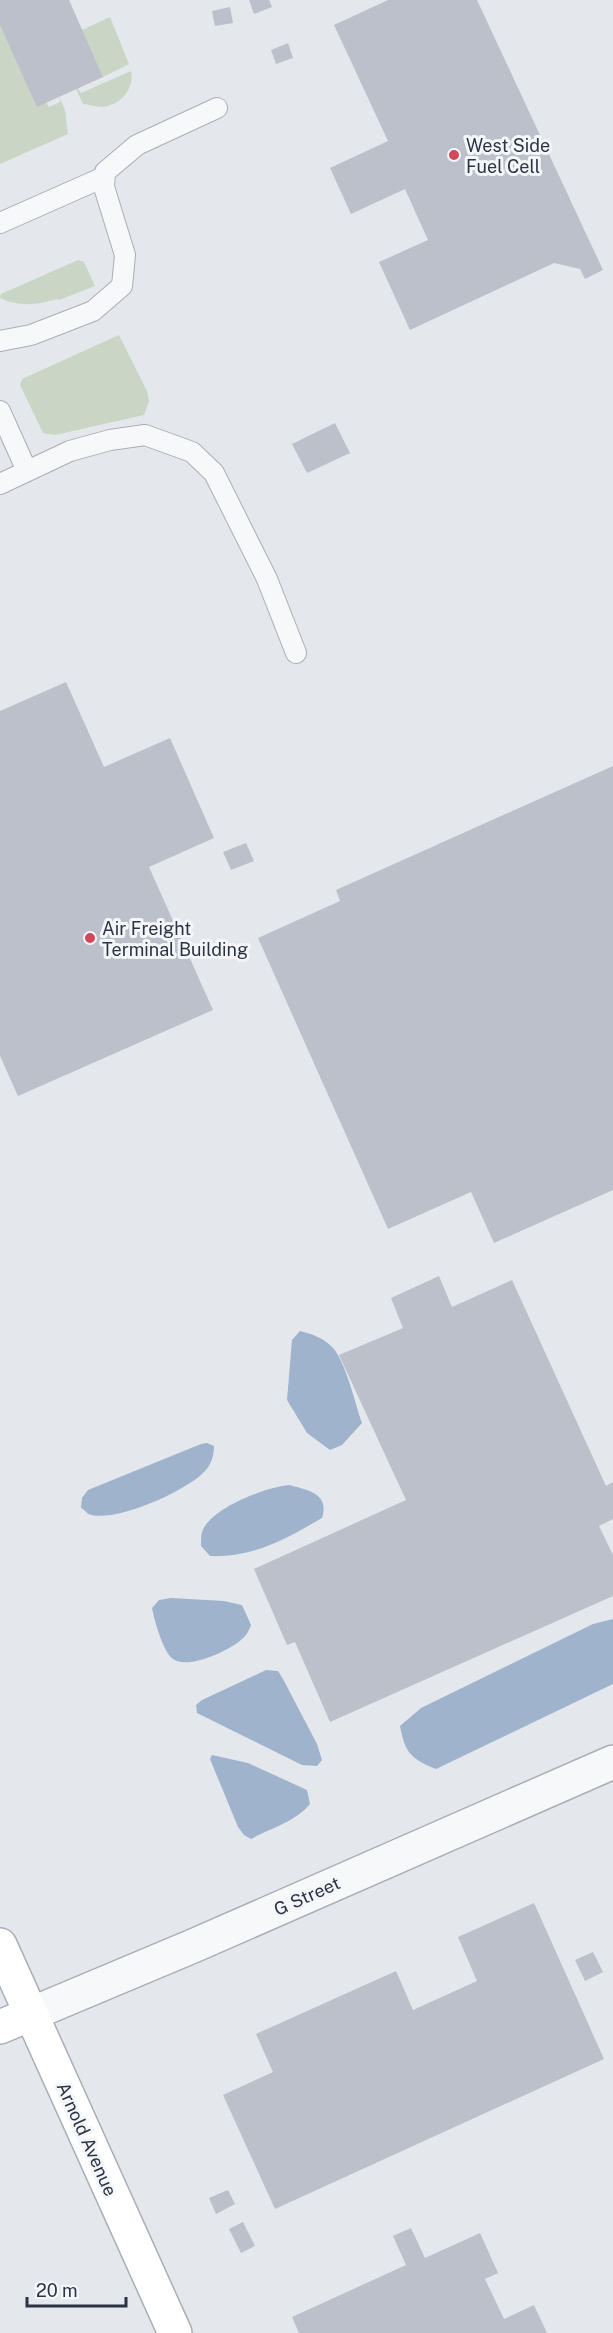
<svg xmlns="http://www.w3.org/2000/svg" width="613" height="2333" font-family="'Public Sans',sans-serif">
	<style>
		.green { fill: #c9d6c5 }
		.water { fill: #9fb4cc }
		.building { fill: #bbc0ca }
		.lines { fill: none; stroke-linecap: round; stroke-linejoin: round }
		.lane-casing { stroke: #a9aeb7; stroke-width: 22 }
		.street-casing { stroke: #a9aeb7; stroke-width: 36 }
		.secondary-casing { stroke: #a9aeb7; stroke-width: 36 }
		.lane { stroke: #f7f8fa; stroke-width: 20 }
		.street { stroke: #f7f8fa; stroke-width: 33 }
		.secondary { stroke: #fff; stroke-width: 33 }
		.poi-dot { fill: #d1495b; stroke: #f4f6f9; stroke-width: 2 }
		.labels { text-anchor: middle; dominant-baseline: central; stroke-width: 6; stroke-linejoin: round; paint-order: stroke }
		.poi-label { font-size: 18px; fill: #2b3445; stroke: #f4f6f9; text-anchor: start }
		.street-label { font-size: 18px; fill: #2b3445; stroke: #f4f6f9 }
	</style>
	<rect width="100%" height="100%" fill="#e4e7ec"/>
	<g class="green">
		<path d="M 110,17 L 129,64 L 103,77 L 82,30 Z"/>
		<path d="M 0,25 L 49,107 L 60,102 L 59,96 L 65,110 L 68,134 L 0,164 Z"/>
		<path d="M 131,71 C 135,89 120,106 101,107 C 95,107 89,104 83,104 L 76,89 L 78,88 L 81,93 Z"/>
		<path d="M 78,260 L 84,262 L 95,286 L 59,300 L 57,299 C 38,305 19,307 0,298 L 1,294 Z"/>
		<path d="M 119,335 L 147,391 L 149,401 L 144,415 L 55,435 L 43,433 L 20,385 L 22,379 Z"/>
	</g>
	<g class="water">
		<path d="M 300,1331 C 312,1334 324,1338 333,1348 C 346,1363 355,1403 362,1423 L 342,1445 L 330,1450 L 307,1433 L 287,1400 L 292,1340 Z"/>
		<path d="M 207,1443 L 214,1446 C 214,1456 211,1465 204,1472 C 186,1491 114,1524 88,1514 C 88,1513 82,1508 81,1508 L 82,1498 L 88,1490 L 201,1444 Z"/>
		<path d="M 289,1485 C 307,1490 330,1493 322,1518 C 286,1539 252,1558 210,1556 L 201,1546 C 201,1542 201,1536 202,1532 C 210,1508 266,1487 289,1485 Z"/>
		<path d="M 171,1598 L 224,1601 L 242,1605 L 251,1625 C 249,1631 246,1636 241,1640 C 228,1651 188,1670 173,1659 C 163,1652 154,1619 152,1608 L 159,1600 Z"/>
		<path d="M 613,1619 L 613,1684 L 436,1769 C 411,1759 405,1753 400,1726 L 421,1708 L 593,1624 Z"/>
		<path d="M 266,1670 L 278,1671 L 283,1679 L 317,1744 L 322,1760 L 317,1766 L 302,1765 L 197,1713 L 196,1705 L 202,1700 Z"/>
		<path d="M 212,1755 L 248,1763 L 307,1790 L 310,1804 C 295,1822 271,1828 251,1839 L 244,1835 L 238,1827 L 210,1759 Z"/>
	</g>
	<g class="building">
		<path d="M 0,0 L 69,0 L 103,77 L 37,107 L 0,25 Z"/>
		<path d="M 249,0 L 269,0 L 272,7 L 254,14 Z"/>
		<path d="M 388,0 L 477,0 L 603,270 L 585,279 L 580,269 L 554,263 L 410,330 L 379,262 L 428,240 L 405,189 L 351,214 L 330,168 L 388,141 L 334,25 Z"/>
		<path d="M 230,7 L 233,23 L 215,26 L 212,11 Z"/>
		<path d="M 288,43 L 293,58 L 276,64 L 271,50 Z"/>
		<path d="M 335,423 L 350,453 L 307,473 L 292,444 Z"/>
		<path d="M 66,682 L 104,767 L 170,738 L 214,838 L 149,867 L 213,1010 L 18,1096 L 0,1056 L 0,711 Z"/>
		<path d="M 613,766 L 613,1190 L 494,1243 L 471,1192 L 388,1229 L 258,938 L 340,901 L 336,890 Z"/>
		<path d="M 246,843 L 254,861 L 231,870 L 223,852 Z"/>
		<path d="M 439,1276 L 452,1307 L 512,1280 L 606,1486 L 613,1482 L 613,1519 L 599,1526 L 613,1555 L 613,1596 L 330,1722 L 295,1642 L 287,1645 L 254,1569 L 406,1500 L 339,1355 L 403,1328 L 391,1298 Z"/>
		<path d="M 534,1903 L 604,2059 L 275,2209 L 223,2095 L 273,2072 L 256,2034 L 396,1971 L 413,2010 L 477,1981 L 458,1937 Z"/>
		<path d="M 593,1952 L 603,1972 L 585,1981 L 575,1960 Z"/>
		<path d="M 228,2190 L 235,2204 L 216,2214 L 209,2198 Z"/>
		<path d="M 243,2222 L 255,2246 L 241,2253 L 229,2229 Z"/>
		<path d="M 411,2228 L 425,2258 L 480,2233 L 498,2273 L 485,2279 L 504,2319 L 534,2305 L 547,2333 L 299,2333 L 292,2317 L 406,2265 L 393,2236 Z"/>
	</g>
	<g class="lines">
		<defs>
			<g id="lane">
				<path d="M 0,223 L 104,177"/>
				<path d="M 0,341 L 31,335 L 93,311 L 122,286 L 125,255 L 104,187 L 105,172 L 137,145 L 217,108"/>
				<path d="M 0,411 L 27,471"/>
				<path d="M 0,484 L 70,451 L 110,440 L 145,435 L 192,452 L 214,473 L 267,579 L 296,653"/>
			</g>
			<path id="street" d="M 31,2014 L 193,1946 L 613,1762"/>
			<g id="secondary">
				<path d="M 0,1945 L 175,2333"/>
				<path d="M 0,2027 L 31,2014"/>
			</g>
		</defs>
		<use href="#lane" class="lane-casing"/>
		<use href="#street" class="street-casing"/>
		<use href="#secondary" class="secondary-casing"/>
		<use href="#lane" class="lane"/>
		<use href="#street" class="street"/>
		<use href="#secondary" class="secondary"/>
	</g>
	<g class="poi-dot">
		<circle cx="454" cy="155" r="6"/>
		<circle cx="90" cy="938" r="6"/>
	</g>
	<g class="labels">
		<g class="poi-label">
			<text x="466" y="145">West Side<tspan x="466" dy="21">Fuel Cell</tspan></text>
			<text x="102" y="928">Air Freight<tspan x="102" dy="21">Terminal Building</tspan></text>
		</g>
		<g class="street-label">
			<text transform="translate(307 1896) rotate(-24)">G Street</text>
			<text transform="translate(87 2139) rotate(66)">Arnold Avenue</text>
		</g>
	</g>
	<path d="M27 2297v9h99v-9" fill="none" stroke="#2b3445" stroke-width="3"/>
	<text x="36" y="2297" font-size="18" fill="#2b3445" stroke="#f4f6f9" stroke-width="4.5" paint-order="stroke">20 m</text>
</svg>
